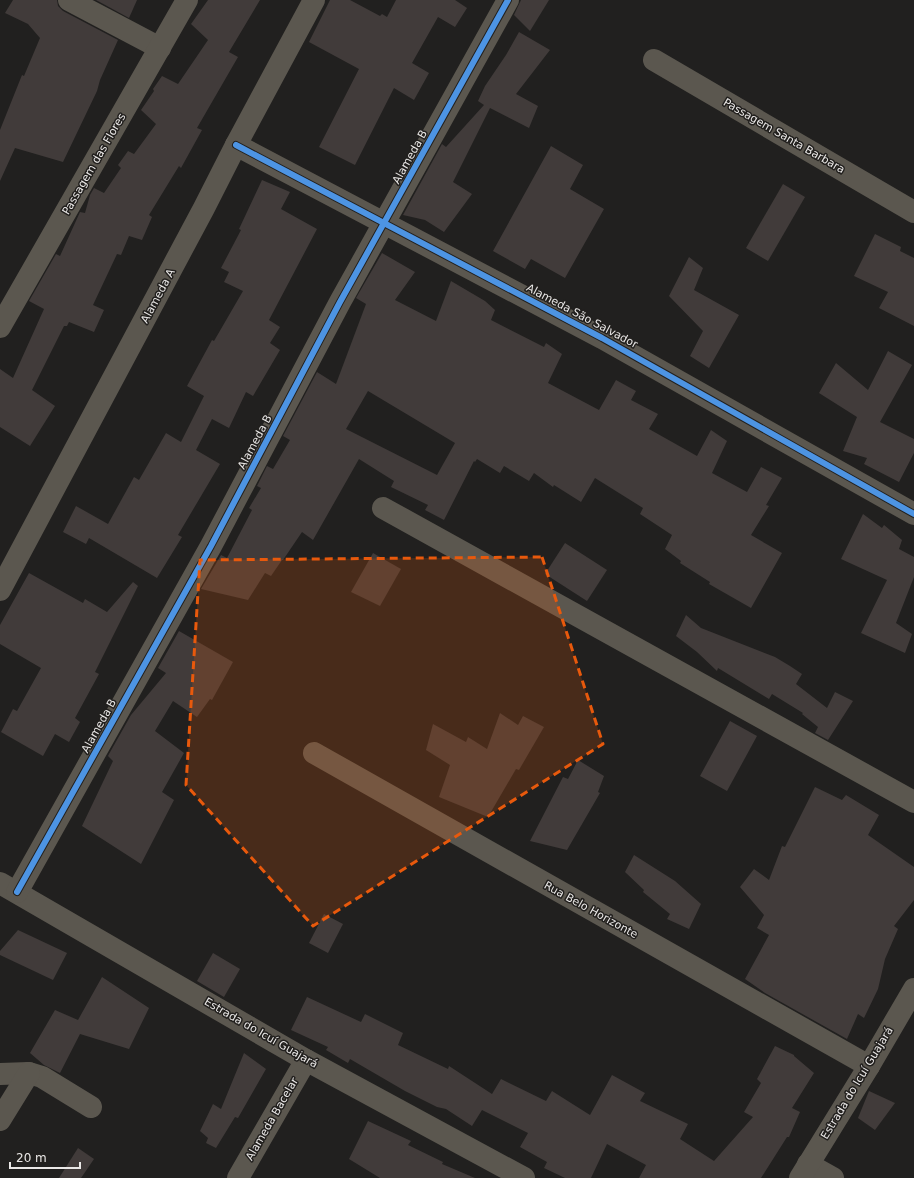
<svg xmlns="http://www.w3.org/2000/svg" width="914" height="1178" font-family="'DejaVu Sans',sans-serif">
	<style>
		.building { fill: #413b3a; fill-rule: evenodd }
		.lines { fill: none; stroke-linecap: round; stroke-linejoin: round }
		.minor { stroke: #5b574f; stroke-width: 22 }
		.cycleway-casing { stroke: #22201e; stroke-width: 8 }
		.cycleway { stroke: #4d94e3; stroke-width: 6 }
		.marked { fill: #e8590c; fill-opacity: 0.2; stroke: #e8590c; stroke-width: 3; stroke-dasharray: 8 5; stroke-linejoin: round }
		.labels { text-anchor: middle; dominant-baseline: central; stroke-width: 3; stroke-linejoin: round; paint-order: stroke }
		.street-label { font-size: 11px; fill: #eae8e7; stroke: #22201e }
	</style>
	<rect width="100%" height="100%" fill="#21201f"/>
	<g class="building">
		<path d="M 13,0 L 57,0 L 58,6 L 63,11 L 118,40 L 100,80 L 97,91 L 63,162 L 15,148 L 0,181 L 0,130 L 22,75 L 24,76 L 40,38 L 28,24 L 5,13 Z"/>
		<path d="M 96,0 L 137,0 L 129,18 Z"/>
		<path d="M 208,0 L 260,0 L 229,52 L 238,57 L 197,128 L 202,130 L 181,168 L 179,166 L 149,215 L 152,217 L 142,240 L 129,236 L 121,255 L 117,254 L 93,305 L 104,310 L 94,332 L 69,322 L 67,326 L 64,326 L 32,390 L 55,406 L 30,446 L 0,427 L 0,369 L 13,378 L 44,309 L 29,301 L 56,254 L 60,256 L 80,212 L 85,213 L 90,195 L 94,188 L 104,193 L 121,168 L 118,165 L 128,151 L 134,154 L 156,124 L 141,110 L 154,91 L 153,89 L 162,76 L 178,84 L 208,40 L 191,24 Z"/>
		<path d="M 330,0 L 350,0 L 380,16 L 382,14 L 387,17 L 396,0 L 455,0 L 467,8 L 455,27 L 438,17 L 412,63 L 429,73 L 414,100 L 394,88 L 355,165 L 319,147 L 359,69 L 309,42 Z"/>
		<path d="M 521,0 L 549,0 L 530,31 L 514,15 Z"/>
		<path d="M 519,32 L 550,50 L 516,94 L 538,106 L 529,128 L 490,108 L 453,182 L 472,194 L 444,232 L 425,220 L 403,215 L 442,144 L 446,147 L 484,105 L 478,101 L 485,86 L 506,55 Z"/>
		<path d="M 551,146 L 583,165 L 570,189 L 604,209 L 565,278 L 531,259 L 525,269 L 493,251 Z"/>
		<path d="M 262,180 L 290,192 L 281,209 L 317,229 L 269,320 L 280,327 L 270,343 L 280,350 L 253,396 L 246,392 L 229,428 L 212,419 L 196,450 L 220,464 L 178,535 L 182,537 L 157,578 L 89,538 L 86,544 L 63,532 L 76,506 L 108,524 L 134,477 L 139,480 L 166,433 L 181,442 L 204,396 L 187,386 L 212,340 L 214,341 L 243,291 L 224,282 L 229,272 L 221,268 L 241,230 L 239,229 Z"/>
		<path d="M 783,184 L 805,197 L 768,261 L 746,248 Z"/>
		<path d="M 875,234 L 901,247 L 900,251 L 914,258 L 914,326 L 879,308 L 888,292 L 854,276 Z"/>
		<path d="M 382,253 L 415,272 L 395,300 L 436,321 L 451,281 L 485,301 L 495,310 L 491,320 L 544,347 L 546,343 L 562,354 L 548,383 L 599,410 L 616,380 L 636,391 L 631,400 L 658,414 L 649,429 L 697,456 L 711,430 L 727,441 L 712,473 L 747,492 L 761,467 L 782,478 L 766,505 L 769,506 L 751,535 L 782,553 L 751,608 L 709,584 L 710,582 L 680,563 L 681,561 L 665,549 L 672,535 L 640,514 L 643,508 L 595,478 L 581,502 L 554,485 L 553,487 L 534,473 L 529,481 L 504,466 L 500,473 L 477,459 L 475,462 L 474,461 L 444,520 L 425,510 L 428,505 L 391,487 L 394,481 L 359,459 L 313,540 L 302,532 L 283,560 L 282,560 L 271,576 L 265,573 L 248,600 L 201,589 L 221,555 L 227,558 L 252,510 L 249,508 L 261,488 L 257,486 L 267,466 L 273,469 L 290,440 L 283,436 L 317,372 L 336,384 L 366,304 L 356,298 ZM 368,391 L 455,443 L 437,475 L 346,429 Z"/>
		<path d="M 689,257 L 703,268 L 694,290 L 739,315 L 709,368 L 690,356 L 703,331 L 669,296 Z"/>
		<path d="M 888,351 L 912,365 L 880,422 L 914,439 L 914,453 L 899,482 L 864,464 L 867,458 L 843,451 L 857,417 L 819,393 L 836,363 L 868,390 Z"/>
		<path d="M 863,514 L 882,528 L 884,525 L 902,540 L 899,549 L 914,557 L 914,577 L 896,623 L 912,634 L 905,653 L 861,633 L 887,580 L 841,559 Z"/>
		<path d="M 565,543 L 607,570 L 587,601 L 545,574 Z"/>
		<path d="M 373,553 L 401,569 L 380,606 L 351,592 Z"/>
		<path d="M 29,573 L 83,603 L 85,599 L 107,612 L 133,582 L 138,586 L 95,672 L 99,674 L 75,718 L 80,722 L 69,742 L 55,734 L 43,756 L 1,732 L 13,709 L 17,711 L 41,668 L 0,644 L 0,625 Z"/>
		<path d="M 686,615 L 701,628 L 775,657 L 790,666 L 802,674 L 796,684 L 827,708 L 835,692 L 853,701 L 828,740 L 815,733 L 818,727 L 802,714 L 803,713 L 772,694 L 769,699 L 718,668 L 717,671 L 697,652 L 676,636 Z"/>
		<path d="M 179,631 L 233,662 L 212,700 L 210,699 L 197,717 L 173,701 L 155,731 L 184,753 L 162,792 L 174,800 L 141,864 L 82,826 L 113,761 L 108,756 L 109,754 L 131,715 L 166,673 L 158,668 Z"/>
		<path d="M 500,713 L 518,725 L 523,716 L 544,727 L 519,770 L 516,769 L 488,817 L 439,797 L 450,765 L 426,750 L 433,724 L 466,742 L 468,737 L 487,749 Z"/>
		<path d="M 730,721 L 757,736 L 727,791 L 700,776 Z"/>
		<path d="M 578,760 L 604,776 L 598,792 L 600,793 L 567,850 L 530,841 L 563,777 L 568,779 Z"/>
		<path d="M 815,787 L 842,800 L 846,795 L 879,815 L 868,835 L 914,867 L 914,900 L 894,926 L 898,929 L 885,959 L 878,989 L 864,1018 L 858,1014 L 847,1039 L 765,993 L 745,979 L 769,935 L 757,928 L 764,915 L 740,887 L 754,869 L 769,880 L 782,846 L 785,847 Z"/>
		<path d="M 634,855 L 675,881 L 701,904 L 689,929 L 667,919 L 670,914 L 643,892 L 644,890 L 625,872 Z"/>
		<path d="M 324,914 L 343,924 L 328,953 L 309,943 Z"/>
		<path d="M 18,930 L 67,953 L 53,980 L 0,955 L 0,951 Z"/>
		<path d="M 213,953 L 240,969 L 224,997 L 197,981 Z"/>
		<path d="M 102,977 L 149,1008 L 129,1049 L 80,1034 L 60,1073 L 44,1065 L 30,1053 L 55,1010 L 78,1020 Z"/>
		<path d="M 307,997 L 361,1022 L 365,1014 L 403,1033 L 398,1045 L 448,1069 L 449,1066 L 492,1094 L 501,1079 L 546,1101 L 552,1091 L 590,1115 L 612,1075 L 645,1093 L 640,1101 L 688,1124 L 680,1139 L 714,1161 L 753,1117 L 744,1112 L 761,1083 L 757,1079 L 775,1046 L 794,1055 L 794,1056 L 814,1073 L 792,1108 L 800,1112 L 789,1137 L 787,1137 L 761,1178 L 639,1178 L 646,1165 L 607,1144 L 591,1178 L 565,1178 L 544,1168 L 547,1162 L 520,1147 L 528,1133 L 482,1110 L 472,1126 L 446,1109 L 437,1107 L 405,1091 L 350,1059 L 348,1063 L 326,1050 L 328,1047 L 291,1030 Z"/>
		<path d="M 244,1053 L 266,1069 L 238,1118 L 235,1117 L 216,1148 L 206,1143 L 208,1138 L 200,1131 L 213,1104 L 221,1109 Z"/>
		<path d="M 869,1091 L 895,1103 L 875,1130 L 858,1118 Z"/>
		<path d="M 368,1121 L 411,1141 L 408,1145 L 443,1162 L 442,1164 L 475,1178 L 380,1178 L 349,1159 Z"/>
		<path d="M 78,1148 L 94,1159 L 81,1178 L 59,1178 Z"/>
	</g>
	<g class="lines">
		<g class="minor">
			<path d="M 69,0 L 160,48"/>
			<path d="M 654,60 L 914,212"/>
			<path d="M 236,145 L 602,338 L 914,514"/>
			<path d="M 0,327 L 187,0"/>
			<path d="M 383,508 L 914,802"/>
			<path d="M 0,590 L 204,208 L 236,145 L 314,0"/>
			<path d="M 314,753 L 869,1066"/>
			<path d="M 0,883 L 306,1060 L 524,1178"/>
			<path d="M 17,892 L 211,546 L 340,302 L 508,0"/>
			<path d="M 0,1074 L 29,1073 L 42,1077 L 91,1107"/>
			<path d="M 0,1120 L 29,1073"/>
			<path d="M 808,1164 L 833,1178"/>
			<path d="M 238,1178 L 306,1060"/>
			<path d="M 800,1178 L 869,1066 L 914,989"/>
		</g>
		<defs>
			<g id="cycleway">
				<path d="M 236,145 L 602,338 L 914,514"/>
				<path d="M 17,892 L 211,546 L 340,302 L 508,0"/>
			</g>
		</defs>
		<use href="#cycleway" class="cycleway-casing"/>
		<use href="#cycleway" class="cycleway"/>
	</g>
	<path class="marked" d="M 542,557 L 603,744 L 313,926 L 186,785 L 200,560 Z"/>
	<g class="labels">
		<g class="street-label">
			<text transform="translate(784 136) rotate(30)">Passagem Santa Barbara</text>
			<text transform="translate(410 157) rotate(-61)">Alameda B</text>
			<text transform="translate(94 164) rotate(-60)">Passagem das Flores</text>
			<text transform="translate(158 296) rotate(-62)">Alameda A</text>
			<text transform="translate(582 316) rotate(28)">Alameda São Salvador</text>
			<text transform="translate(255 442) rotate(-62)">Alameda B</text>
			<text transform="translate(99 726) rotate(-61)">Alameda B</text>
			<text transform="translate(591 910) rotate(29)">Rua Belo Horizonte</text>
			<text transform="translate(261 1033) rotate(30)">Estrada do Icuí Guajará</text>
			<text transform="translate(857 1083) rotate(-59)">Estrada do Icuí Guajará</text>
			<text transform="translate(272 1119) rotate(-60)">Alameda Bacelar</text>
		</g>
	</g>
	<path d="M10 1162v6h70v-6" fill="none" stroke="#eae8e7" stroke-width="2"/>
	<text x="16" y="1162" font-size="12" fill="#eae8e7" stroke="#22201e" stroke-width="3" paint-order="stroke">20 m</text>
</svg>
